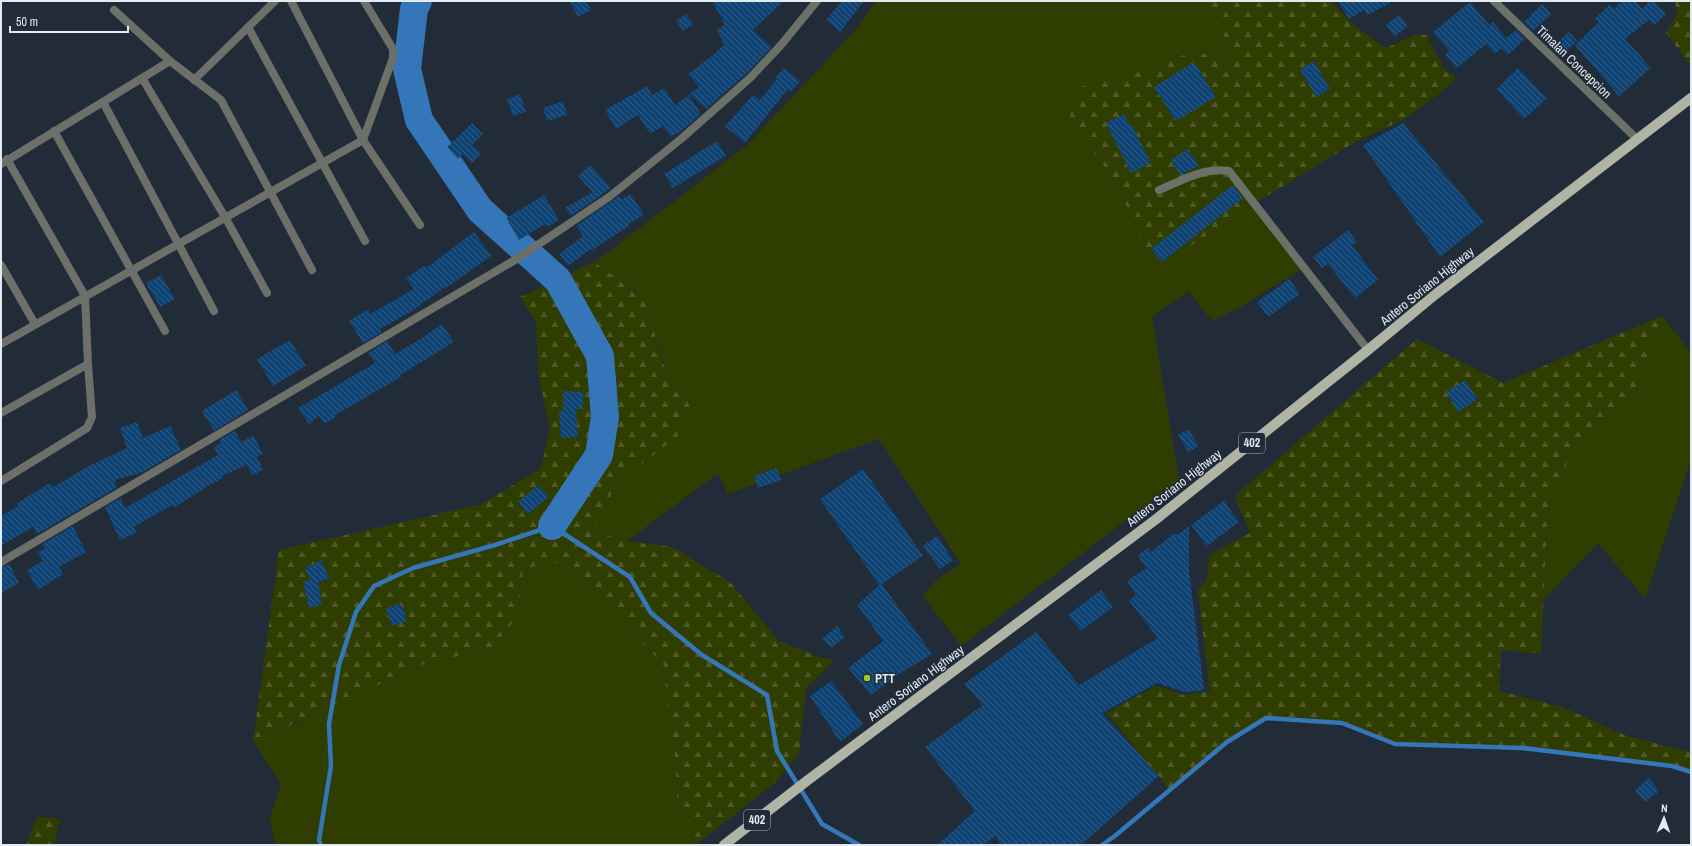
<svg xmlns="http://www.w3.org/2000/svg" width="1692" height="846" font-family="'Archivo Narrow',sans-serif">
	<style>
		.grass { fill: #303d00 }
		.forest { fill: url(#forest-firs) }
		.lines { fill: none; stroke-linecap: round; stroke-linejoin: round }
		.stream { stroke: #3576b8; stroke-width: 4.5 }
		.river { stroke: #3576b8; stroke-width: 28 }
		.building { fill: url(#building-back-hatch) }
		.minor { stroke: #6d7068; stroke-width: 8 }
		.tertiary { stroke: #6d7068; stroke-width: 8 }
		.primary { stroke: #afb4a4; stroke-width: 10 }
		.poi-dot { fill: #a5c823; stroke: #212c38; stroke-width: 1.5 }
		.labels { text-anchor: middle; dominant-baseline: central; stroke-width: 3; stroke-linejoin: round; paint-order: stroke }
		.shield { fill: #212c38; stroke: #a8b1ba; stroke-width: 1 }
		.shield-label { font-size: 12px; font-weight: bold; fill: #e2eaf2 }
		.street-label { font-size: 13px; fill: #e2eaf2; stroke: #212c38 }
		.poi-label { font-size: 13px; font-weight: bold; fill: #e2eaf2; stroke: #212c38; text-anchor: start }
	</style>
	<defs>
		<pattern id="forest-firs" width="22" height="20" patternUnits="userSpaceOnUse"><rect width="22" height="20" fill="#303d00"/><path d="M5 1l3.5 6h-7zM16 11l3.5 6h-7z" fill="#4e5926"/></pattern>
		<pattern id="building-back-hatch" width="6" height="6" patternUnits="userSpaceOnUse"><rect width="6" height="6" fill="#0f4373"/><path d="M-1 5l2 2M0 0l6 6M5-1l2 2" fill="none" stroke="#325e87"/></pattern>
	</defs>
	<rect width="100%" height="100%" fill="#212c38"/>
	<g class="grass">
		<path d="M 876,1 L 1204,1 L 1226,40 L 1234,68 L 1195,50 L 1163,64 L 1069,119 L 1114,180 L 1156,268 L 1254,204 L 1304,268 L 1242,306 L 1212,321 L 1188,291 L 1152,317 L 1179,480 L 961,646 L 923,596 L 936,580 L 961,564 L 879,439 L 728,494 L 718,473 L 627,541 L 594,532 L 616,484 L 691,401 L 673,380 L 659,352 L 650,311 L 635,290 L 594,263 L 746,146 L 859,26 Z"/>
		<path d="M 1662,316 L 1691,352 L 1691,460 L 1645,599 L 1598,543 L 1544,599 L 1548,508 L 1575,444 L 1634,395 Z"/>
		<path d="M 553,562 L 589,585 L 665,667 L 667,714 L 675,755 L 677,797 L 698,843 L 695,845 L 275,845 L 270,817 L 281,784 L 253,741 L 301,721 L 355,695 L 424,664 L 492,648 L 518,616 L 523,569 Z"/>
	</g>
	<g class="forest">
		<path d="M 1204,1 L 1331,1 L 1351,23 L 1386,48 L 1414,35 L 1427,35 L 1444,70 L 1456,77 L 1447,88 L 1403,120 L 1355,142 L 1254,204 L 1156,269 L 1114,180 L 1069,119 L 1077,88 L 1163,64 L 1195,50 L 1234,68 L 1226,40 Z"/>
		<path d="M 1674,1 L 1691,1 L 1691,66 L 1666,33 L 1678,12 Z"/>
		<path d="M 594,262 C 613,277 638,288 649,310 C 655,323 654,339 659,353 C 665,371 679,386 691,401 L 678,436 L 616,484 L 594,532 L 627,541 L 672,547 L 730,582 L 779,641 L 819,657 L 835,660 L 806,688 L 799,754 L 776,782 L 698,843 L 677,797 L 675,755 L 667,714 L 665,667 L 589,585 L 553,562 L 523,569 L 518,616 L 492,648 L 424,664 L 253,742 L 279,550 L 482,504 L 541,468 L 550,428 L 538,373 L 536,322 L 520,297 Z"/>
		<path d="M 1662,316 L 1634,395 L 1575,444 L 1548,508 L 1541,654 L 1501,650 L 1499,691 L 1562,707 L 1627,736 L 1691,752 L 1691,772 L 1671,766 L 1523,748 L 1395,744 L 1342,723 L 1266,718 L 1227,742 L 1170,790 L 1106,713 L 1156,686 L 1182,695 L 1210,691 L 1198,590 L 1207,579 L 1209,555 L 1250,533 L 1235,496 L 1417,339 L 1503,383 Z"/>
		<path d="M 37,817 L 60,819 L 54,845 L 26,845 Z"/>
	</g>
	<g class="lines">
		<g class="stream">
			<path d="M 321,845 L 319,840 L 331,766 L 329,724 L 339,665 L 356,612 L 374,586 L 413,568 L 495,545 L 552,526 L 630,577 L 651,613 L 702,655 L 767,695 L 777,751 L 822,824 L 859,845"/>
			<path d="M 1102,845 L 1116,835 L 1227,742 L 1266,718 L 1342,723 L 1395,744 L 1523,748 L 1672,766 L 1691,772"/>
		</g>
		<path class="river" d="M 418,1 L 414,9 L 407,69 L 419,120 L 480,210 L 558,280 L 600,356 L 605,417 L 599,455 L 552,526"/>
	</g>
	<g class="building">
		<path d="M 569,1 L 586,1 L 591,10 L 578,17 Z"/>
		<path d="M 712,1 L 784,1 L 753,30 L 772,47 L 746,74 L 706,109 L 689,94 L 699,87 L 688,74 L 713,55 L 724,45 L 721,41 L 723,40 L 716,31 L 725,24 Z"/>
		<path d="M 842,1 L 864,1 L 840,32 L 826,20 Z"/>
		<path d="M 1338,1 L 1394,1 L 1367,15 L 1364,10 L 1349,19 Z"/>
		<path d="M 1622,1 L 1635,1 L 1642,9 L 1650,1 L 1654,1 L 1666,14 L 1654,25 L 1649,20 L 1625,39 L 1651,68 L 1619,96 L 1575,45 L 1599,22 L 1595,19 L 1610,4 L 1614,9 Z"/>
		<path d="M 1470,2 L 1489,25 L 1493,22 L 1506,38 L 1516,30 L 1525,39 L 1508,55 L 1501,48 L 1495,54 L 1486,44 L 1457,68 L 1445,55 L 1449,51 L 1433,32 Z"/>
		<path d="M 1542,4 L 1551,14 L 1533,31 L 1524,22 Z"/>
		<path d="M 686,14 L 693,24 L 683,31 L 676,21 Z"/>
		<path d="M 1399,15 L 1408,26 L 1395,36 L 1386,25 Z"/>
		<path d="M 1569,32 L 1577,41 L 1560,57 L 1551,48 Z"/>
		<path d="M 1314,61 L 1330,89 L 1316,97 L 1300,69 Z"/>
		<path d="M 1194,62 L 1216,97 L 1176,121 L 1154,87 Z"/>
		<path d="M 784,68 L 800,81 L 791,92 L 788,89 L 745,143 L 725,126 L 753,95 L 760,100 L 777,79 L 775,78 Z"/>
		<path d="M 1518,68 L 1547,98 L 1524,119 L 1496,89 Z"/>
		<path d="M 647,86 L 652,95 L 664,88 L 675,105 L 689,95 L 701,114 L 679,133 L 678,132 L 671,137 L 663,126 L 650,134 L 638,115 L 616,129 L 605,110 Z"/>
		<path d="M 520,94 L 526,112 L 513,116 L 507,99 Z"/>
		<path d="M 563,101 L 567,115 L 547,121 L 543,108 Z"/>
		<path d="M 1124,114 L 1130,126 L 1132,125 L 1151,163 L 1131,173 L 1106,123 Z"/>
		<path d="M 472,123 L 483,134 L 472,145 L 481,154 L 472,163 L 463,154 L 458,159 L 447,147 Z"/>
		<path d="M 1403,123 L 1484,222 L 1440,257 L 1363,145 Z"/>
		<path d="M 717,141 L 726,156 L 673,188 L 664,174 Z"/>
		<path d="M 1188,149 L 1199,166 L 1180,175 L 1171,160 Z"/>
		<path d="M 590,165 L 611,188 L 571,216 L 565,208 L 593,192 L 578,176 Z"/>
		<path d="M 1233,185 L 1243,198 L 1162,262 L 1151,249 Z"/>
		<path d="M 630,194 L 644,214 L 628,225 L 629,226 L 592,250 L 591,249 L 568,266 L 559,254 L 583,236 L 576,226 L 619,196 L 622,200 Z"/>
		<path d="M 544,195 L 559,220 L 547,227 L 545,224 L 519,240 L 506,218 Z"/>
		<path d="M 1348,230 L 1357,242 L 1352,245 L 1378,280 L 1355,298 L 1328,264 L 1322,268 L 1313,257 Z"/>
		<path d="M 474,232 L 491,256 L 446,288 L 445,287 L 412,311 L 380,329 L 382,332 L 363,343 L 349,321 L 368,309 L 370,314 L 414,289 L 406,278 L 424,266 L 426,268 Z"/>
		<path d="M 161,275 L 175,299 L 160,307 L 146,283 Z"/>
		<path d="M 1289,279 L 1300,294 L 1268,317 L 1257,302 Z"/>
		<path d="M 442,324 L 454,342 L 400,375 L 401,377 L 335,415 L 336,417 L 324,424 L 319,416 L 309,424 L 298,408 L 375,363 L 368,353 L 387,341 L 395,354 L 419,340 Z"/>
		<path d="M 290,340 L 306,366 L 273,386 L 257,359 Z"/>
		<path d="M 1465,380 L 1478,399 L 1458,412 L 1446,392 Z"/>
		<path d="M 236,390 L 248,410 L 214,431 L 202,411 Z"/>
		<path d="M 563,391 L 583,392 L 583,409 L 576,409 L 578,437 L 561,438 L 559,411 L 563,411 Z"/>
		<path d="M 137,422 L 143,438 L 170,426 L 181,450 L 143,472 L 115,480 L 116,488 L 37,534 L 33,527 L 1,546 L 1,516 L 19,506 L 17,503 L 50,483 L 53,487 L 91,465 L 127,448 L 120,428 Z"/>
		<path d="M 1189,429 L 1198,446 L 1188,452 L 1178,435 Z"/>
		<path d="M 235,431 L 241,442 L 254,436 L 263,454 L 257,457 L 263,470 L 252,475 L 247,465 L 222,476 L 223,478 L 209,485 L 174,508 L 172,505 L 134,527 L 136,533 L 120,540 L 105,507 L 121,498 L 125,508 L 218,455 L 214,447 L 221,443 L 219,440 Z"/>
		<path d="M 777,468 L 781,480 L 758,488 L 754,476 Z"/>
		<path d="M 863,469 L 923,556 L 882,584 L 932,654 L 896,676 L 871,695 L 848,668 L 883,641 L 857,605 L 879,585 L 820,499 Z"/>
		<path d="M 539,485 L 549,497 L 528,514 L 518,502 Z"/>
		<path d="M 1224,501 L 1239,522 L 1207,546 L 1191,525 Z"/>
		<path d="M 73,526 L 86,552 L 59,567 L 63,574 L 38,590 L 27,570 L 43,561 L 38,552 L 45,549 L 42,544 Z"/>
		<path d="M 1189,526 L 1189,571 L 1204,690 L 1185,692 L 1157,683 L 1102,713 L 1159,776 L 1081,845 L 1001,845 L 995,836 L 984,845 L 937,845 L 975,811 L 925,747 L 983,705 L 964,684 L 1036,632 L 1079,685 L 1158,638 L 1129,601 L 1136,595 L 1127,581 L 1146,568 L 1138,555 L 1148,548 L 1151,552 L 1174,533 L 1177,535 Z"/>
		<path d="M 937,536 L 953,560 L 940,569 L 923,546 Z"/>
		<path d="M 321,560 L 329,578 L 318,583 L 322,605 L 309,608 L 303,582 L 310,580 L 305,568 Z"/>
		<path d="M 9,564 L 19,583 L 1,593 L 1,567 Z"/>
		<path d="M 1101,590 L 1113,607 L 1081,631 L 1068,615 Z"/>
		<path d="M 401,603 L 407,621 L 392,626 L 386,609 Z"/>
		<path d="M 837,626 L 845,637 L 831,648 L 822,639 Z"/>
		<path d="M 831,681 L 863,724 L 840,742 L 810,696 Z"/>
		<path d="M 1649,778 L 1659,791 L 1645,802 L 1635,790 Z"/>
	</g>
	<g class="lines">
		<g class="minor">
			<path d="M 291,1 L 363,140 L 420,225"/>
			<path d="M 114,10 L 170,61 L 221,100 L 312,270"/>
			<path d="M 248,27 L 365,241"/>
			<path d="M 142,78 L 225,217 L 267,293"/>
			<path d="M 194,80 L 275,1"/>
			<path d="M 103,102 L 214,311"/>
			<path d="M 54,131 L 165,331"/>
			<path d="M 1,164 L 170,61"/>
			<path d="M 1159,190 C 1181,181 1204,167 1229,171 L 1368,350"/>
			<path d="M 1,265 L 35,324"/>
			<path d="M 1,344 L 363,140 L 393,58 L 393,49 L 364,1"/>
			<path d="M 1,413 L 88,364"/>
			<path d="M 1,481 L 87,428 L 92,417 L 88,364 L 85,296 L 7,159"/>
		</g>
		<g class="tertiary">
			<path d="M 1494,1 L 1637,139"/>
			<path d="M 1,562 L 515,260 L 609,197 L 681,139 L 750,78 L 781,45 L 817,1"/>
		</g>
		<path class="primary" d="M 724,845 L 808,780 L 1155,520 L 1368,350 L 1436,294 L 1691,98"/>
	</g>
	<circle class="poi-dot" cx="867" cy="678" r="4"/>
	<g class="labels">
		<g class="shield">
			<rect x="1239" y="433" width="26" height="20" rx="3"/>
			<rect x="744" y="810" width="26" height="20" rx="3"/>
		</g>
		<g class="shield-label">
			<text x="1252" y="443">402</text>
			<text x="757" y="820">402</text>
		</g>
		<g class="street-label">
			<text transform="translate(1574 62) rotate(44)">Timalan Concepcion</text>
			<text transform="translate(1427 286) rotate(-39)">Antero Soriano Highway</text>
			<text transform="translate(1174 488) rotate(-38)">Antero Soriano Highway</text>
			<text transform="translate(916 683) rotate(-37)">Antero Soriano Highway</text>
		</g>
		<g class="poi-label">
			<text x="875" y="678">PTT</text>
		</g>
	</g>
	<rect width="1692" height="846" fill="none" stroke="#e2eaf2" stroke-width="4"/>
	<g transform="translate(1664 818) rotate(2)" stroke="#212c38" stroke-width="3" paint-order="stroke">
	<path d="M0-3L7 15L0 10L-7 15Z" fill="#e2eaf2"/>
	<text y="-6" font-size="11" font-weight="bold" text-anchor="middle" fill="#e2eaf2">N</text>
	</g>
	<path d="M10 26v6h118v-6" fill="none" stroke="#e2eaf2" stroke-width="2"/>
	<text x="16" y="26" font-size="12" fill="#e2eaf2" stroke="#212c38" stroke-width="3" paint-order="stroke">50 m</text>
</svg>
